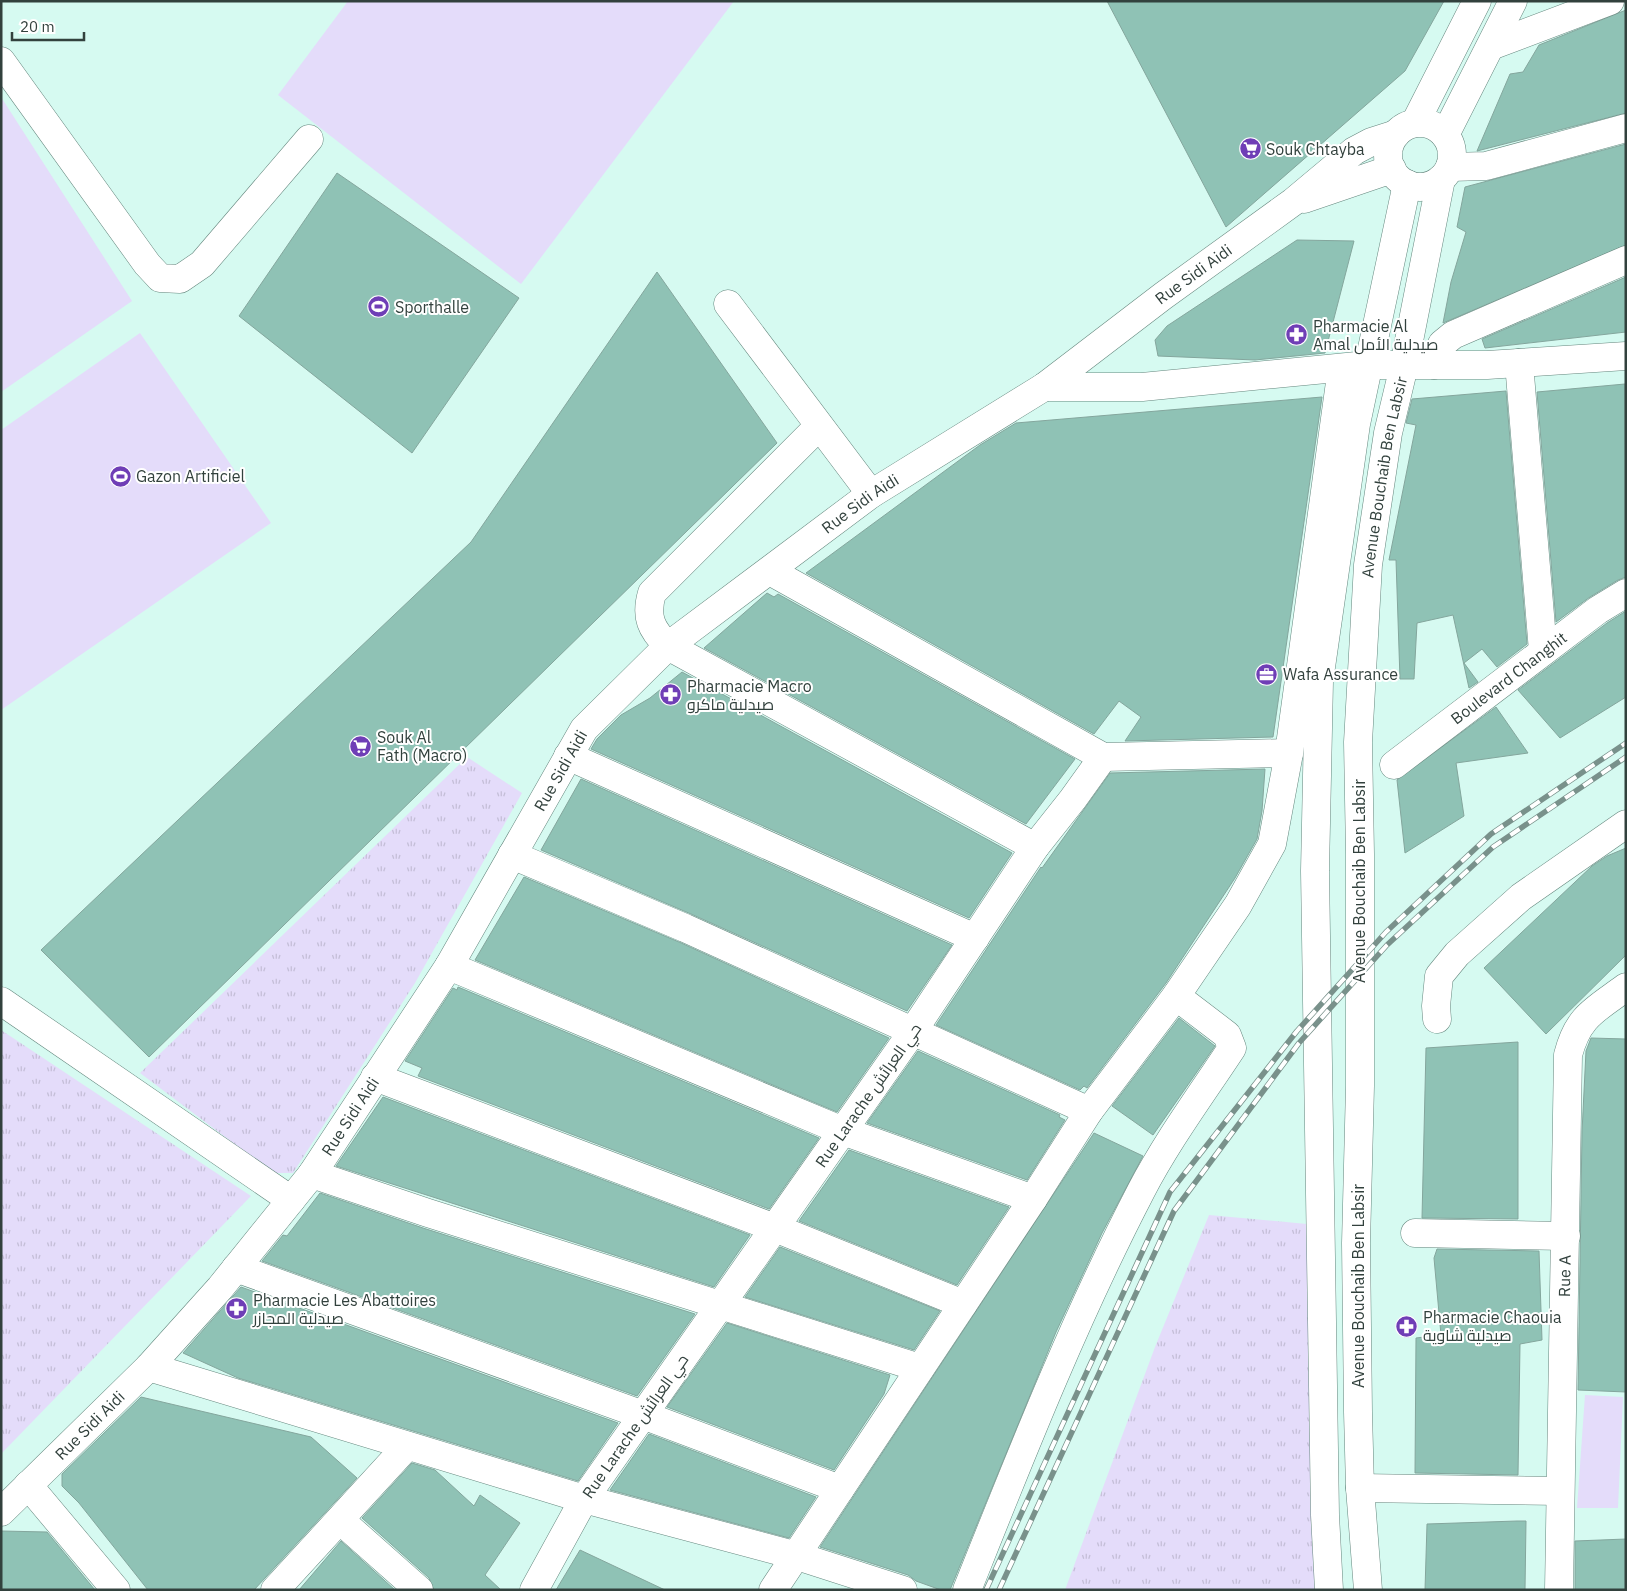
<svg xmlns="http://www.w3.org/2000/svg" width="1627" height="1591" font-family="'IBM Plex Sans',Cairo,sans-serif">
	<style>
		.green { fill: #e4dcfa }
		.park { fill: url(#park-tufts) }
		.building { fill: #8fc2b5; stroke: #84a69d }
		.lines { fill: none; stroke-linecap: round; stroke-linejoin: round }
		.minor-casing { stroke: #65877e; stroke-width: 29 }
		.major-casing { stroke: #65877e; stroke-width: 29 }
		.minor { stroke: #fff; stroke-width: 28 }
		.major { stroke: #fff; stroke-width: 28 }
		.rail-casing { stroke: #79918b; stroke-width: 5.5 }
		.rail { stroke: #fff; stroke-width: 4; stroke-dasharray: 11; stroke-linecap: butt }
		.labels { text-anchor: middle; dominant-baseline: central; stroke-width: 4; stroke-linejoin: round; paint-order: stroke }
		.poi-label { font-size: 16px; fill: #32413d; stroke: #fff; text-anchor: start }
		.street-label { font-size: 16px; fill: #32413d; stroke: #fff }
	</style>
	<defs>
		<pattern id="park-tufts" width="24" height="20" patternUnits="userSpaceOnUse" patternTransform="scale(1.25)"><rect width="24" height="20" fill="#e4dcfa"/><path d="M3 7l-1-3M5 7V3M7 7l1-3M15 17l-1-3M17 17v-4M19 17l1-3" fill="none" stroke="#c4bed7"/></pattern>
	</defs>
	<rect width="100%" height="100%" fill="#d6faf1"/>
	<g class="green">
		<path d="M 348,1 L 734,1 L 521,284 L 278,95 Z"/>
		<path d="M 1,97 L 132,301 L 1,392 Z"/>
		<path d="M 140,333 L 271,523 L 1,710 L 1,430 Z"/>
		<path d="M 1585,1395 L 1623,1397 L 1618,1508 L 1577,1508 Z"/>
	</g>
	<g class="park">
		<path d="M 467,757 L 522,793 L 415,983 L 293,1173 L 273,1173 L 140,1073 Z"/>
		<path d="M 1,1030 L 251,1196 L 1,1454 Z"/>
		<path d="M 1209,1215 L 1307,1224 L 1311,1488 L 1323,1590 L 1065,1590 L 1155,1347 Z"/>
	</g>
	<g class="building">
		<path d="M 1107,1 L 1444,1 L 1405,71 L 1226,227 Z"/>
		<path d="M 1626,10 L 1626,113 L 1477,151 L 1510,74 L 1523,72 L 1539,45 Z"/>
		<path d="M 1626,144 L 1626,245 L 1443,323 L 1451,282 L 1466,232 L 1457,227 L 1465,187 Z"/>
		<path d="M 337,173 L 519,298 L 412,453 L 239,316 Z"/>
		<path d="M 1297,240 L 1354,241 L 1325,353 L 1255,360 L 1158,356 L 1155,340 L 1167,326 Z"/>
		<path d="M 657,272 L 777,443 L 149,1057 L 41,950 L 471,542 Z"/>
		<path d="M 1626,277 L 1626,332 L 1485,348 L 1482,339 Z"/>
		<path d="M 1625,384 L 1626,577 L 1618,580 L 1590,597 L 1556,622 L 1537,392 Z"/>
		<path d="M 1506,391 L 1527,644 L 1497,667 L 1482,649 L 1464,663 L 1478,682 L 1469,688 L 1453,615 L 1417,623 L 1414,679 L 1400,679 L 1396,560 L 1389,560 L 1416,425 L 1406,423 L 1412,399 Z"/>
		<path d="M 1322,397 L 1273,737 L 1125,741 L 1141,717 L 1119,701 L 1094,734 L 806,573 L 980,445 L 1016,423 Z"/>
		<path d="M 767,593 L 774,597 L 778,594 L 1075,759 L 1026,824 L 704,648 Z"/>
		<path d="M 1626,611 L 1626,697 L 1560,738 L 1518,690 L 1607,623 Z"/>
		<path d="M 682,672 L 1012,853 L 969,918 L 591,749 L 597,739 L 621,715 L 650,698 Z"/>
		<path d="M 1496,707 L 1528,753 L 1456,763 L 1464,816 L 1405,853 L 1397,780 Z"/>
		<path d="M 1265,769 L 1262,811 L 1257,839 L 1235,878 L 1166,983 L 1087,1088 L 1084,1086 L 1080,1090 L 936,1025 L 1041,867 L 1042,868 L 1110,773 Z"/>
		<path d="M 581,779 L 952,945 L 907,1011 L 691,914 L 541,850 Z"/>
		<path d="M 1626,848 L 1626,955 L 1546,1034 L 1484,968 L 1592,866 L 1607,856 Z"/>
		<path d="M 524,877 L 679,942 L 889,1038 L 837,1112 L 475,960 Z"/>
		<path d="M 458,987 L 819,1138 L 769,1209 L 418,1076 L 422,1068 L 405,1061 L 453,988 L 457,990 Z"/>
		<path d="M 1179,1018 L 1215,1046 L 1153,1135 L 1112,1106 Z"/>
		<path d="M 1591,1038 L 1626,1039 L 1626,1392 L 1578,1390 L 1582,1132 L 1586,1051 Z"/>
		<path d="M 1518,1042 L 1518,1219 L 1422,1218 L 1426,1048 Z"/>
		<path d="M 918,1051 L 1060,1115 L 1059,1117 L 1065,1120 L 1027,1180 L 867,1123 Z"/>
		<path d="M 383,1097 L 750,1235 L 714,1287 L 336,1166 Z"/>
		<path d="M 1094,1133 L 1143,1156 L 1102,1233 L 1056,1332 L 950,1590 L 941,1590 L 916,1581 L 908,1575 L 820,1547 Z"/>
		<path d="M 849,1150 L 1009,1207 L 957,1285 L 799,1221 Z"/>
		<path d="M 320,1193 L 423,1228 L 695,1314 L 637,1396 L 262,1261 L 283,1235 L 287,1236 Z"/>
		<path d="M 780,1247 L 940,1311 L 914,1350 L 745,1297 Z"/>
		<path d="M 1437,1249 L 1539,1251 L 1542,1340 L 1520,1344 L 1518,1475 L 1415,1473 L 1416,1338 L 1441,1335 L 1434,1258 Z"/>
		<path d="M 241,1287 L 618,1423 L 578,1481 L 238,1378 L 183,1353 Z"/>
		<path d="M 727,1323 L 890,1375 L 884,1394 L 834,1470 L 667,1407 Z"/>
		<path d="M 141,1397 L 311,1437 L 357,1478 L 254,1590 L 148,1590 L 79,1503 L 62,1486 L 62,1474 Z"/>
		<path d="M 649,1434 L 816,1497 L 789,1538 L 610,1490 Z"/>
		<path d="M 412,1463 L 435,1470 L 474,1506 L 480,1495 L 520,1523 L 485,1575 L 501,1590 L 434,1590 L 429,1578 L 362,1518 Z"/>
		<path d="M 1517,1521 L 1526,1521 L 1525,1590 L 1425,1590 L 1427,1524 Z"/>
		<path d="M 1,1531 L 47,1532 L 95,1590 L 1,1590 Z"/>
		<path d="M 1626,1539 L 1626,1590 L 1575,1590 L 1575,1541 Z"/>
		<path d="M 341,1541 L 395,1590 L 299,1590 Z"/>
		<path d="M 580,1550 L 665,1590 L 556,1590 Z"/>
	</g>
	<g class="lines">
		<defs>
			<g id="minor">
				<path d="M 1491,46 L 1610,1"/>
				<path d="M 1,61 L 147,264 L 160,278 L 180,279 L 202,264 L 309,139"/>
				<path d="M 1450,167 L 1486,166 L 1626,128"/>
				<path d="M 1304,199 L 1392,169"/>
				<path d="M 728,304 L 871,494"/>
				<path d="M 1519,363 L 1543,651"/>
				<path d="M 1434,365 L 1442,344 L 1453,335 L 1626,260"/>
				<path d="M 1044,387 L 1142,387 L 1367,365 L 1487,365 L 1626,356"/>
				<path d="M 818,427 L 652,593 C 645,617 651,629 668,646 L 1035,847"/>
				<path d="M 770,571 L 1103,757 L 1289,753"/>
				<path d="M 568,756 L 975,938"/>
				<path id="s1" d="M 1394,765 L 1598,610 L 1626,593"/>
				<path d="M 512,855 L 685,928 L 1089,1111"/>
				<path d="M 449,966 L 843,1131 L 1033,1199"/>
				<path d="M 1,1001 L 291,1200"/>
				<path d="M 1437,1019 L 1436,1006 L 1439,976 L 1457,954 L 1521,897 L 1626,824"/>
				<path d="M 375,1077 L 775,1228 L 963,1304"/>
				<path d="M 312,1174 L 428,1213 L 920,1368"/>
				<path d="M 1415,1233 L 1566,1236"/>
				<path d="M 236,1268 L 643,1415 L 840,1489"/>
				<path d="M 149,1367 L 584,1499 L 794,1555 L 903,1590"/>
				<path d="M 28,1485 L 116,1590"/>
				<path d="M 1360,1488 L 1560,1491"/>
				<path id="s2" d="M 1,1512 L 149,1367 L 220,1288 L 312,1174 L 449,966 L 584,729 L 668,646 L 871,494 L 1044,387 L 1163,296 L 1293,202 L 1354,151 L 1371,142 L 1396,134"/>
				<path d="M 340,1520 L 419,1590"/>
				<path d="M 275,1590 L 407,1446"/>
				<path d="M 534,1590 L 584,1499 L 913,1031 L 1035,847 L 1073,799 L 1103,757"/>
				<path d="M 773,1590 L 1033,1199 L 1089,1111 L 1176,996 L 1238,905 L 1272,844 L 1289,753 L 1342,368"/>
				<path d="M 967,1590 C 1021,1455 1074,1320 1141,1191 C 1167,1141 1201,1095 1232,1048 L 1227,1035 L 1176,996"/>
				<path id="s3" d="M 1559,1590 L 1568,1055 C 1578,1016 1595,1010 1626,987"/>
			</g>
			<g id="major">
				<path d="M 1415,123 L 1477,1"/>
				<circle cx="1420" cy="155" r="32"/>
				<path d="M 1445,135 L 1513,1"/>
				<path d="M 1329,1590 L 1325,1515 L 1315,871 L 1319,681 L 1356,424 L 1407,184"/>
				<path id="s4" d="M 1368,1590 L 1360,1488 L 1358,1412 L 1356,1243 L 1360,1086 L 1360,854 L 1358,742 L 1368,565 L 1388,433 L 1404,366 L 1441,179"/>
			</g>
		</defs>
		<use href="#minor" class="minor-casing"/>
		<use href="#major" class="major-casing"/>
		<use href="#minor" class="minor"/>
		<use href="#major" class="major"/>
		<defs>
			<g id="rail">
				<path d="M 986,1590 L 1170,1192 L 1297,1031 L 1386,932 L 1491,834 L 1626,743"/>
				<path d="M 999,1590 L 1174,1211 L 1299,1043 L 1387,945 L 1493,847 L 1626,757"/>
			</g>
		</defs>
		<use href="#rail" class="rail-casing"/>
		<use href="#rail" class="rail"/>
	</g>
	<defs>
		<symbol id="supermarket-disc" viewBox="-11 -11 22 22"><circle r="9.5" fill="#6f3eb6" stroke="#fff"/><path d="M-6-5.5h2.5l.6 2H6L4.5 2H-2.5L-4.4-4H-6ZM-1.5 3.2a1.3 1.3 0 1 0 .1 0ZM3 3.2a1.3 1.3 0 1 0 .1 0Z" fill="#fff"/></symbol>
		<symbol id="stadium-disc" viewBox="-11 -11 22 22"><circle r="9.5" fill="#6f3eb6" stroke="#fff"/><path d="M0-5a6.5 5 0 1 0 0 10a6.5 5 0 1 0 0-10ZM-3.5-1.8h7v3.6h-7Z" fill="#fff"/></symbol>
		<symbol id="pharmacy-disc" viewBox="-11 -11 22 22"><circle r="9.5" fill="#6f3eb6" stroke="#fff"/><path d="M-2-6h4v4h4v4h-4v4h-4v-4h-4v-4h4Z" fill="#fff"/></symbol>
		<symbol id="office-disc" viewBox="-11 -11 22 22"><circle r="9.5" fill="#6f3eb6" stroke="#fff"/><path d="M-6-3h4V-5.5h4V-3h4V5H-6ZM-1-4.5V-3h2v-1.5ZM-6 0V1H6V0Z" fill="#fff"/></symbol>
	</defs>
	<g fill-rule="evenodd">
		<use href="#supermarket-disc" x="1238" y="136" width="25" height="25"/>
		<use href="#stadium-disc" x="366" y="294" width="25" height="25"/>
		<use href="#pharmacy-disc" x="1284" y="322" width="25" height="25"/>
		<use href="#stadium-disc" x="108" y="464" width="25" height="25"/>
		<use href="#office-disc" x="1254" y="662" width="25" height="25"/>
		<use href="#pharmacy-disc" x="658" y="682" width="25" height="25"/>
		<use href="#supermarket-disc" x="348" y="734" width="25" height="25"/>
		<use href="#pharmacy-disc" x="224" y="1296" width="25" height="25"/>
		<use href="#pharmacy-disc" x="1394" y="1314" width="25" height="25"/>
	</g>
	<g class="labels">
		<g class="poi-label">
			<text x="1266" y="149">Souk Chtayba</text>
			<text x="395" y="307">Sporthalle</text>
			<text x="1313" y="326">Pharmacie Al<tspan x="1313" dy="18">Amal صيدلية الأمل</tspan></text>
			<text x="136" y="476">Gazon Artificiel</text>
			<text x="1283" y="674">Wafa Assurance</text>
			<text x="687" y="686">Pharmacie Macro<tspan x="687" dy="18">صيدلية ماكرو</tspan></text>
			<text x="377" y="737">Souk Al<tspan x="377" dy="18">Fath (Macro)</tspan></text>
			<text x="253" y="1300">Pharmacie Les Abattoires<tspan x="253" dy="18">صيدلية المجازر</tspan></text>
			<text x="1423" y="1317">Pharmacie Chaouia<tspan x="1423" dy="18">صيدلية شاوية</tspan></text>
		</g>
		<g class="street-label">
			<text stroke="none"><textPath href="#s2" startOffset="1744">Rue Sidi Aidi</textPath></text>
			<text stroke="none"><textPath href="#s4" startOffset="1115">Avenue Bouchaib Ben Labsir</textPath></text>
			<text stroke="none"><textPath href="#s2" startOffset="1339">Rue Sidi Aidi</textPath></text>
			<text stroke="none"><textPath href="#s1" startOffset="144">Boulevard Changhit</textPath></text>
			<text stroke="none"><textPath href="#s2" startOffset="934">Rue Sidi Aidi</textPath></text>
			<text transform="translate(1359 881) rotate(-90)">Avenue Bouchaib Ben Labsir</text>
			<text transform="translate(868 1095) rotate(-55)">Rue Larache حي العرائش</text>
			<text stroke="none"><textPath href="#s2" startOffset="529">Rue Sidi Aidi</textPath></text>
			<text stroke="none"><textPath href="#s3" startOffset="314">Rue A</textPath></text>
			<text transform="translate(1358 1286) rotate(-90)">Avenue Bouchaib Ben Labsir</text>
			<text stroke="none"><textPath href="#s2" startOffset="124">Rue Sidi Aidi</textPath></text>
			<text transform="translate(635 1426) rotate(-55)">Rue Larache حي العرائش</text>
		</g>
	</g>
	<rect width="1627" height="1591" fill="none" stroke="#32413d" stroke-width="5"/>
	<path d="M12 32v8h72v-8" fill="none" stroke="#32413d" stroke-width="2.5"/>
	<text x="20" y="32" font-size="15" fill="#32413d" stroke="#ffffff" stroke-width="4" paint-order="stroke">20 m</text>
</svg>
